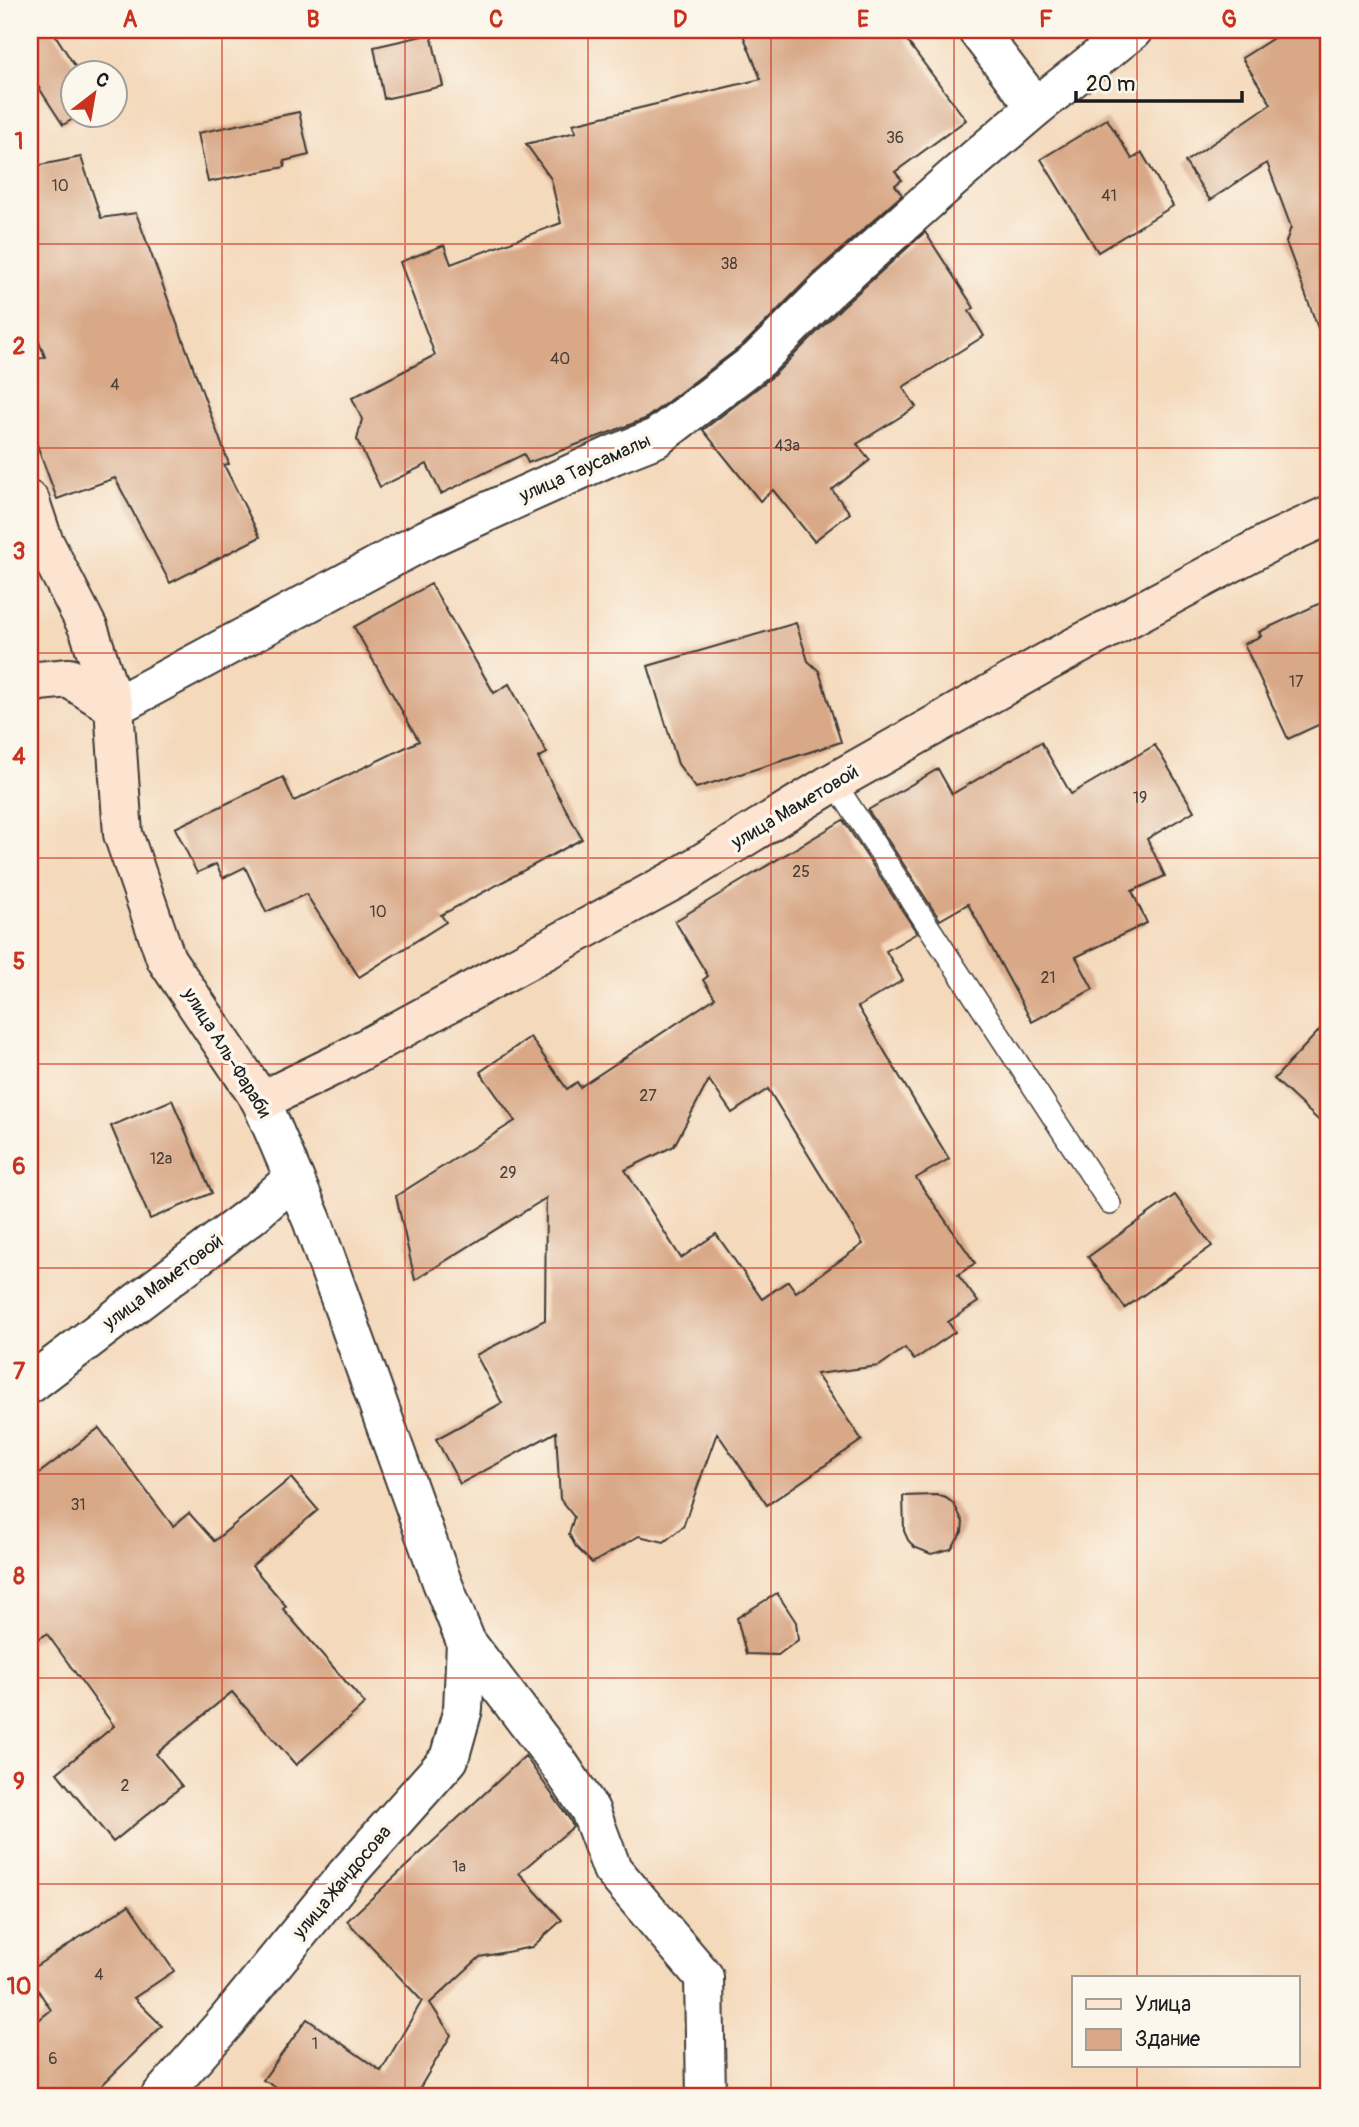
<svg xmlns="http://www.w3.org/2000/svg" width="1359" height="2127" font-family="Pangolin,sans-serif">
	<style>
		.building { fill: #d8a887; fill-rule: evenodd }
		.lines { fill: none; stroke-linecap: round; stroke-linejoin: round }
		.lane-casing { stroke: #3c3834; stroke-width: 24 }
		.street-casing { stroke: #3c3834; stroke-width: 42 }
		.secondary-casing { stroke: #3c3834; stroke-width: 42 }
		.lane { stroke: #fff; stroke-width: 21 }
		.street { stroke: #fff; stroke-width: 38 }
		.secondary { stroke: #fde4d1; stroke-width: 38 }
		.grid { fill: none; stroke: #c8321e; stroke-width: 2; stroke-opacity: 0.55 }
		.labels { text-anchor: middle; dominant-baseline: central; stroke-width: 7; stroke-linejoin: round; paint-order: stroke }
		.number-label { font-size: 16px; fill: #4b3f37 }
		.street-label { font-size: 19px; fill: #1c1c1c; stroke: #fbf7ec }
		.neatline { fill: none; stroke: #c8321e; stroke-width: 2.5 }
		.grid-label { font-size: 23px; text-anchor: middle; font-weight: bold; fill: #c8321e }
	</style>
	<rect width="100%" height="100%" fill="#fbf7ec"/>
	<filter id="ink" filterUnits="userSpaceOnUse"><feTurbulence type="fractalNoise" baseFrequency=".0143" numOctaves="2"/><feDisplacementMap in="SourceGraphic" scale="14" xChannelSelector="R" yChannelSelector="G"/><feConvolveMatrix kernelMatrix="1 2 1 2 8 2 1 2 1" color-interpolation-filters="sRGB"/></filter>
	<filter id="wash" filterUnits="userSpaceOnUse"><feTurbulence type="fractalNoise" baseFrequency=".00686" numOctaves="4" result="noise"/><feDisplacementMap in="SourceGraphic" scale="28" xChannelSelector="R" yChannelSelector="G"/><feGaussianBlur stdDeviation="1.57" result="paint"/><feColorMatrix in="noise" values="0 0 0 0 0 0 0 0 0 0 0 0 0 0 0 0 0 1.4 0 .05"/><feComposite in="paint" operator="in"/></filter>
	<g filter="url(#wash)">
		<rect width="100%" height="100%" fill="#f4d9bb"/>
		<g id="blocks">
			<g class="building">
				<path d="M 30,30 L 52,30 L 80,74 L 74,74 L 74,116 L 78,116 L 63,125 L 30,74 Z"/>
				<path d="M 741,30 L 899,30 L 966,120 L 895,172 L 902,180 L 895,185 L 902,195 L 812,275 L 744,344 L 645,419 L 528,463 L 524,454 L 441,494 L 427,464 L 380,487 L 357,440 L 362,419 L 352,398 L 435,355 L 400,262 L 444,245 L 451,264 L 561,223 L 551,179 L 526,144 L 576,132 L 573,124 L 761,79 Z"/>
				<path d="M 1286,30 L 1329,30 L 1329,343 L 1324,344 L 1286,242 L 1291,227 L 1267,163 L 1210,200 L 1185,162 L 1271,104 L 1242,58 Z"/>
				<path d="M 431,34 L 443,86 L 384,99 L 374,47 Z"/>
				<path d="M 299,112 L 309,155 L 284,161 L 285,167 L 208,182 L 198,133 Z"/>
				<path d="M 1107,119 L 1132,159 L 1142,153 L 1173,206 L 1098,252 L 1041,159 Z"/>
				<path d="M 81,157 L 101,218 L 136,213 L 229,464 L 224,465 L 260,537 L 170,583 L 115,478 L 57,499 L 30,426 L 30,362 L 45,357 L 30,319 L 30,167 Z"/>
				<path d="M 925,232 L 974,308 L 969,311 L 984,336 L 903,387 L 916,407 L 857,444 L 870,460 L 832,490 L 850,513 L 814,541 L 773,490 L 760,501 L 703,430 L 773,376 L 842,307 Z"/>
				<path d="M 431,584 L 494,693 L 509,684 L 547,753 L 538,758 L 582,839 L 441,915 L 446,922 L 359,977 L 306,894 L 266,912 L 245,867 L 223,878 L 216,864 L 197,873 L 175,828 L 283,777 L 294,801 L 419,741 L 354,627 Z"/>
				<path d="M 1329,599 L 1329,720 L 1288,739 L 1244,644 L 1261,636 L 1259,632 Z"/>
				<path d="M 796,623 L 808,661 L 819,671 L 841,742 L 696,788 L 678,764 L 648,666 Z"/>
				<path d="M 1041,742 L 1071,794 L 1155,745 L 1194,811 L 1147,839 L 1165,876 L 1132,891 L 1147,923 L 1076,957 L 1093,989 L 1032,1022 L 968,904 L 940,920 L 868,810 L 938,769 L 952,794 Z"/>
				<path d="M 843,820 L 917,933 L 886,951 L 903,980 L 858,1007 L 949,1159 L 916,1178 L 975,1263 L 958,1275 L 978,1302 L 948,1322 L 955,1332 L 914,1360 L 905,1348 L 879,1366 L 816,1374 L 862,1440 L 767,1505 L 717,1433 L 683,1527 L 664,1542 L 639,1536 L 592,1563 L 576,1547 L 569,1534 L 574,1517 L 560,1499 L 556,1432 L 460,1484 L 436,1439 L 502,1403 L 476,1355 L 545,1320 L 546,1198 L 415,1280 L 396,1196 L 515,1121 L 480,1072 L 530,1037 L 567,1089 L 577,1082 L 580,1087 L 715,998 L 703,980 L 708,976 L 675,921 ZM 709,1080 L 732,1113 L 768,1089 L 863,1244 L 796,1292 L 788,1281 L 762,1299 L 716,1234 L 681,1258 L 625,1170 L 674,1146 Z"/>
				<path d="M 1329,1020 L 1329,1130 L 1274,1079 Z"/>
				<path d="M 172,1100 L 212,1193 L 150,1219 L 111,1126 Z"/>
				<path d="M 1175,1195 L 1212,1246 L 1125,1308 L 1088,1257 Z"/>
				<path d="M 99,1428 L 173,1526 L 189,1513 L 214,1541 L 291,1478 L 318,1510 L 252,1566 L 286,1606 L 283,1609 L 365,1704 L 296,1765 L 232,1692 L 156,1754 L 182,1786 L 113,1842 L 57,1773 L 114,1726 L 47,1634 L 30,1643 L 30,1480 Z"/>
				<path d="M 937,1495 L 946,1498 L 954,1504 L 963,1522 L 962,1532 L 951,1549 L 931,1554 L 914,1547 L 908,1540 L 904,1531 L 903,1496 Z"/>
				<path d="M 777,1593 L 796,1622 L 798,1640 L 778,1655 L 746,1654 L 737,1618 Z"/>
				<path d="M 525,1756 L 570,1820 L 573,1827 L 519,1873 L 562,1920 L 532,1947 L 480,1957 L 430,2003 L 451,2035 L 415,2096 L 418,2097 L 293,2097 L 263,2080 L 307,2019 L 381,2071 L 422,2001 L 347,1921 Z"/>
				<path d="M 129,1905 L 174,1971 L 134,1998 L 162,2026 L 90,2097 L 30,2097 L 30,2027 L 51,2010 L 30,1978 L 30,1970 Z"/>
			</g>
		</g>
	</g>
	<g filter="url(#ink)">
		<use href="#blocks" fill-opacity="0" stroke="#3c3834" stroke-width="2"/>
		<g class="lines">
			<defs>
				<path id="lane" d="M 834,782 L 1110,1204"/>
				<g id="street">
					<path d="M 977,30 L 1036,107"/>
					<path d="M 114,707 L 427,539 L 613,455 L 656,438 L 758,360 L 827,291 L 952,179 L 1036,107 L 1133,30"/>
					<path d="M 261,1101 L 312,1220 L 442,1582 L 466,1642 L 559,1764 L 590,1810 L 612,1869 L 704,1977 L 706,2097"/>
					<path d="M 30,1384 L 252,1215 L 294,1178"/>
					<path d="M 160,2097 L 226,2022 L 346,1875 L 449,1759 L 463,1709 L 466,1642"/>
				</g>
				<g id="secondary">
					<path d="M 30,501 L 43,540 L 89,630 L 114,707 L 123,834 L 166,959 L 261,1101 L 337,1064 L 678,878 L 834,782 L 1043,664 L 1272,541 L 1329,515"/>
					<path d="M 30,685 L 39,681 L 69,678 L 114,707"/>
				</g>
			</defs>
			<use href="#lane" class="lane-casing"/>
			<use href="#street" class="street-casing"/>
			<use href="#secondary" class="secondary-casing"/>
			<use href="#lane" class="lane"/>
			<use href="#street" class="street"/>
			<use href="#secondary" class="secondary"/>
		</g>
	</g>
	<path class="grid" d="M 222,30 L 222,2097M 405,30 L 405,2097M 588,30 L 588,2097M 771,30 L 771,2097M 954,30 L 954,2097M 1137,30 L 1137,1978M 30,244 L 1329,244M 30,448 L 1329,448M 30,653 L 1329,653M 30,858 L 1329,858M 30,1064 L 1329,1064M 30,1268 L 1329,1268M 30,1474 L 1329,1474M 30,1678 L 1329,1678M 30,1884 L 1329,1884M 1137,2066 L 1137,2097"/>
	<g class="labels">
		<g class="number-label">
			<text x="895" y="138">36</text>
			<text x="60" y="186">10</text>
			<text x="1109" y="196">41</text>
			<text x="729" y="264">38</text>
			<text x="560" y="359">40</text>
			<text x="115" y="385">4</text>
			<text x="787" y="446">43а</text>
			<text x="1296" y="682">17</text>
			<text x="1140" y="798">19</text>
			<text x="801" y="872">25</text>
			<text x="378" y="912">10</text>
			<text x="1048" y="978">21</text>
			<text x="648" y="1096">27</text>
			<text x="161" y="1159">12а</text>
			<text x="508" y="1173">29</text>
			<text x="78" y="1505">31</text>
			<text x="125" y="1786">2</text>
			<text x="459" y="1867">1а</text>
			<text x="99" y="1975">4</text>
			<text x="315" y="2044">1</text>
			<text x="53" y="2059">6</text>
		</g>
		<g class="street-label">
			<text transform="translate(585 468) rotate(-24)">улица Таусамалы</text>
			<text transform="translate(795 807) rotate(-31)">улица Маметовой</text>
			<text transform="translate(227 1053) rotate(58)">улица Аль-Фараби</text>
			<text transform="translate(163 1282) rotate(-37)">улица Маметовой</text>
			<text transform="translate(342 1882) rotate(-50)">улица Жандосова</text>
		</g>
	</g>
	<rect width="1359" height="2127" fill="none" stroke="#fbf7ec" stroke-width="77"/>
	<rect x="1072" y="1976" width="228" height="91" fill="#fbf7ec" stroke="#a29f99" stroke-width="2"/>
	<rect x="1086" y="1999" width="35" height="10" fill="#fde4d1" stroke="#a29f99" stroke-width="2"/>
	<text x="1135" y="2011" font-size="21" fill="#1c1c1c">Улица</text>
	<rect x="1086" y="2029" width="35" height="21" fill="#d8a887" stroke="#a29f99" stroke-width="2"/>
	<text x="1135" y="2046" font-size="21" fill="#1c1c1c">Здание</text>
	<g transform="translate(94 94) rotate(31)"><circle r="33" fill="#fbf7ec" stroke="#a29f99" stroke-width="2"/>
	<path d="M0-5L12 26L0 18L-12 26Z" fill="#c8321e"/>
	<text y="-10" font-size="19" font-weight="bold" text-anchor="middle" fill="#1c1c1c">С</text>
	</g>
	<path d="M1076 91v10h166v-10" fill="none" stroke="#1c1c1c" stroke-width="3.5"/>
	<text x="1086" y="91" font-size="21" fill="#1c1c1c" stroke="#fbf7ec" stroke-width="5" paint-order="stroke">20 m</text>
	<rect x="38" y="38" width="1282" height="2050" class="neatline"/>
	<g class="grid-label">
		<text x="130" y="27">A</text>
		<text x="313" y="27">B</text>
		<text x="496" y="27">C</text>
		<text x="680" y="27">D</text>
		<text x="863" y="27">E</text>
		<text x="1046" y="27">F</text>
		<text x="1229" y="27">G</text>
		<text x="19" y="149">1</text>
		<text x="19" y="354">2</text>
		<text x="19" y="559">3</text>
		<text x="19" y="764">4</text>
		<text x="19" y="969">5</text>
		<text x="19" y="1174">6</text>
		<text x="19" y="1379">7</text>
		<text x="19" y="1584">8</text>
		<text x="19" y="1789">9</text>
		<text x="19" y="1994">10</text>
	</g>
</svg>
